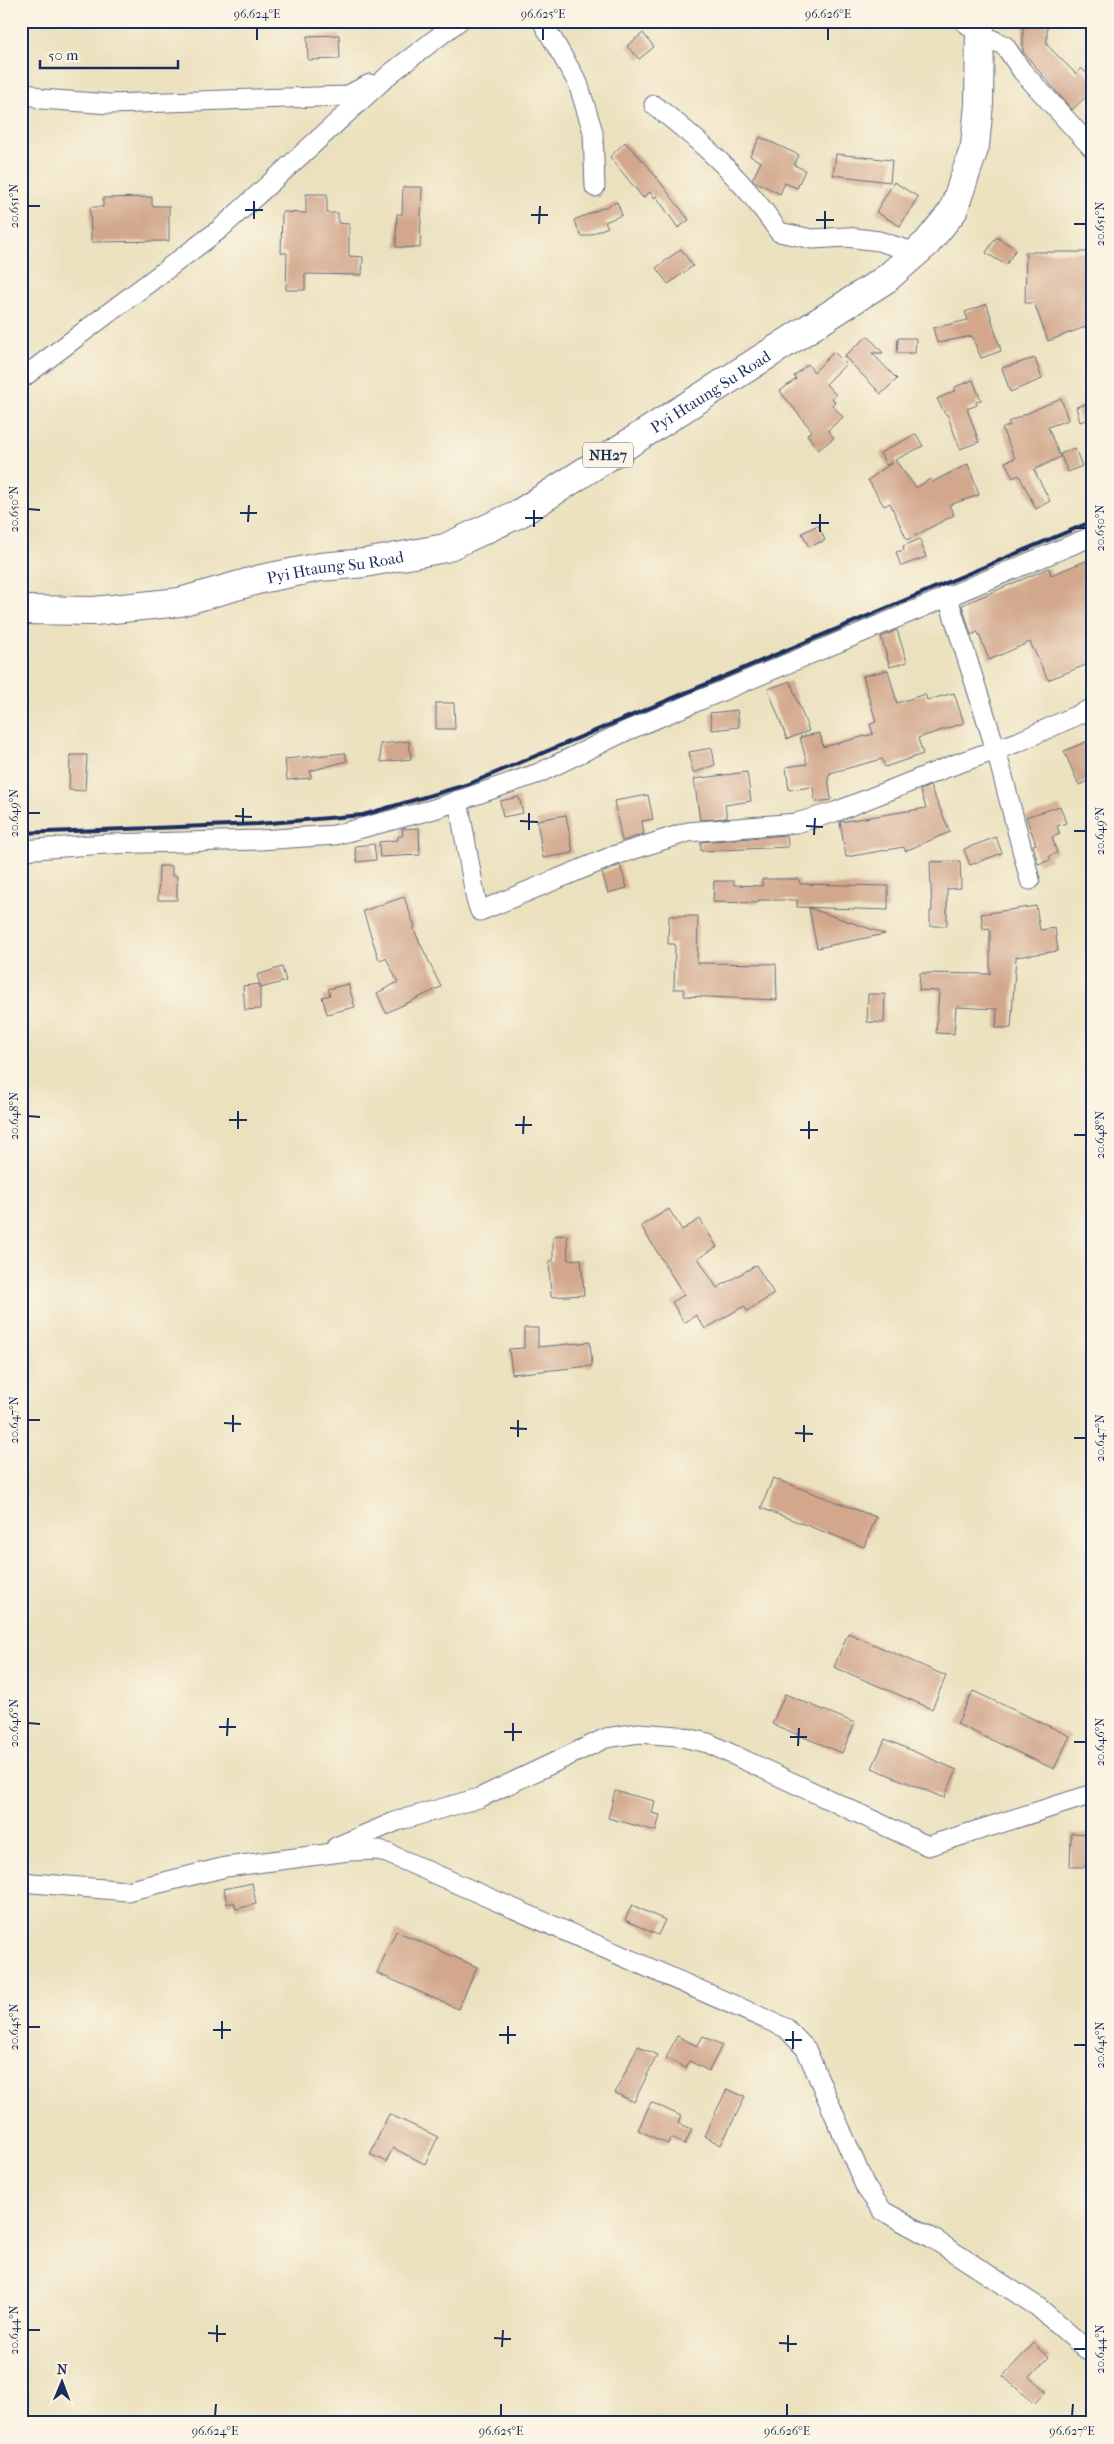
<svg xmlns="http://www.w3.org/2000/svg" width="1114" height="2444" font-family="'IM FELL French Canon',serif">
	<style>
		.building { fill: #d2a78c }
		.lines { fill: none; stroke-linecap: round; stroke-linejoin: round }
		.minor-casing { stroke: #646d80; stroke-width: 21 }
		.highway-casing { stroke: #646d80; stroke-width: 30 }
		.minor { stroke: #fff; stroke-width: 19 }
		.highway { stroke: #fff; stroke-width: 28 }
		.rail { stroke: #1b2f5e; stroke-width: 4 }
		.ticks { fill: none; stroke: #1b2f5e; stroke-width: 2 }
		.labels { text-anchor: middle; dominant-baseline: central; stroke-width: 4; stroke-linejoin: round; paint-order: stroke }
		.shield { fill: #fcf5e5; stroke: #5e6a86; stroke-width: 1 }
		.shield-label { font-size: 15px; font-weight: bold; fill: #1b2f5e }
		.street-label { font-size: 16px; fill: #1b2f5e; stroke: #fcf5e5 }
		.neatline { fill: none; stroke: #1b2f5e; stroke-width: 2 }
		.ticks-label { font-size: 12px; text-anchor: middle; fill: #1b2f5e }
	</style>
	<rect width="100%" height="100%" fill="#fcf5e5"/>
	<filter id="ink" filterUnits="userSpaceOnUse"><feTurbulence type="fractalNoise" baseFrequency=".02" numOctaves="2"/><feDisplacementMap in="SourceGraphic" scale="10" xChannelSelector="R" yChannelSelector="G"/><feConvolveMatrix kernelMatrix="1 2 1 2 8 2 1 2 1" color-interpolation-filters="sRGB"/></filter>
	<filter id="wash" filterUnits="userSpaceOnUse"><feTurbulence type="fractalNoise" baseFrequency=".0096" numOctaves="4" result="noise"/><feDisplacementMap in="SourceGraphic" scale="20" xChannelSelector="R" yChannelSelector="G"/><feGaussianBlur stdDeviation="1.12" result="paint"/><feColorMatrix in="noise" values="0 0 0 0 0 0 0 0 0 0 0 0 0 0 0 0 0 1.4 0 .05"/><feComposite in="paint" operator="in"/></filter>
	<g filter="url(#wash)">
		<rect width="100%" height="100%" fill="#ebe1be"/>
		<g id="blocks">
			<g class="building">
				<path d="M 1023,21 L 1047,21 L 1047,45 L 1076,74 L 1081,68 L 1093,79 L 1093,90 L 1072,110 L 1023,52 Z"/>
				<path d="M 643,33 L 654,47 L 639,59 L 627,46 Z"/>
				<path d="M 339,35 L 340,59 L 308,60 L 307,36 Z"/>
				<path d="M 760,137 L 799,155 L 794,165 L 805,170 L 797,188 L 785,183 L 780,194 L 752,180 L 761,162 L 750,156 Z"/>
				<path d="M 625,142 L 647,165 L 689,220 L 678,228 L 656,196 L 654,198 L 650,192 L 643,198 L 610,157 Z"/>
				<path d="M 836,154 L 892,160 L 890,182 L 833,175 Z"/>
				<path d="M 894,182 L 918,197 L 900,226 L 876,212 Z"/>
				<path d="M 403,187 L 422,187 L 420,248 L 396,247 L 397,214 L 402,214 Z"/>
				<path d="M 306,194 L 327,194 L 327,213 L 338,213 L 338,223 L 349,224 L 349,256 L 363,257 L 362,275 L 305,274 L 305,290 L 286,290 L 287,253 L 281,253 L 282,212 L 306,213 Z"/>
				<path d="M 152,197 L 152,206 L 169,206 L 169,241 L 91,242 L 90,207 L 103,207 L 103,198 Z"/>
				<path d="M 617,202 L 622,215 L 605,222 L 608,227 L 587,236 L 581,236 L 574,220 Z"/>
				<path d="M 996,237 L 1016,249 L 1006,265 L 986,253 Z"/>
				<path d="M 681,249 L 693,266 L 668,284 L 656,268 Z"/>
				<path d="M 1026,252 L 1093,252 L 1093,324 L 1048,341 L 1034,303 L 1025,303 Z"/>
				<path d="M 987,304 L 1001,351 L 981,358 L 972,336 L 937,343 L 933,328 L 968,320 L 965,312 Z"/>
				<path d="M 868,336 L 883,353 L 872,353 L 897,379 L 881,394 L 844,356 Z"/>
				<path d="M 898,338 L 916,338 L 915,353 L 897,353 Z"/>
				<path d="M 834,352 L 846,364 L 826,384 L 836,395 L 832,398 L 835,402 L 832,405 L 843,417 L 828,430 L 834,438 L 818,450 L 807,434 L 812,431 L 780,391 L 796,379 L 794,376 L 808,364 L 814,372 Z"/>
				<path d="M 1035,358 L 1042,379 L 1010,392 L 1002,368 Z"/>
				<path d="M 973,380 L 981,400 L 976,402 L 977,405 L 967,409 L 979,442 L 960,449 L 947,414 L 945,414 L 937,399 L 956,390 L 955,387 Z"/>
				<path d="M 1061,398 L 1068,420 L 1048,427 L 1060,457 L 1034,470 L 1050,501 L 1036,509 L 1019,475 L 1013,478 L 1005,462 L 1015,458 L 1002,429 L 1010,425 L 1008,422 Z"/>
				<path d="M 1090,403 L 1093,418 L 1080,422 L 1076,407 Z"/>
				<path d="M 916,434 L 923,446 L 895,460 L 916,488 L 930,479 L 932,482 L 968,464 L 979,495 L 949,505 L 954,515 L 907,540 L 890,503 L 884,506 L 868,480 L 893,462 L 886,465 L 880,453 Z"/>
				<path d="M 1075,448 L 1082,466 L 1068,472 L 1060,454 Z"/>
				<path d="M 818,525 L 825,540 L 809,547 L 802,533 Z"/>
				<path d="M 920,539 L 926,557 L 901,566 L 896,552 L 904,550 L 903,546 Z"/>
				<path d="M 1093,558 L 1093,662 L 1048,680 L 1030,642 L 989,660 L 978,632 L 971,635 L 962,605 L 1049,568 L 1051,575 Z"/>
				<path d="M 897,630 L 907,662 L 890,667 L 881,637 Z"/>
				<path d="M 888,670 L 897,703 L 925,694 L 927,700 L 954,693 L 964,723 L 918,738 L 923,754 L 885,767 L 882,759 L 830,773 L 831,775 L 828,776 L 831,800 L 815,802 L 813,787 L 789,790 L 786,767 L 807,764 L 800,737 L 820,733 L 823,747 L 873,734 L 870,724 L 876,722 L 863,676 Z"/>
				<path d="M 790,681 L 809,731 L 787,739 L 768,689 Z"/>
				<path d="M 436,703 L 454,703 L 455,729 L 436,729 Z"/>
				<path d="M 737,710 L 739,727 L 712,730 L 710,713 Z"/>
				<path d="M 1093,739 L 1093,779 L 1079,785 L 1064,751 Z"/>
				<path d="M 409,741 L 411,759 L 381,762 L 380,744 Z"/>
				<path d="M 712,748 L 715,765 L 693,773 L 689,752 Z"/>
				<path d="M 345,753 L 347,761 L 310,771 L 311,778 L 287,780 L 285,759 Z"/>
				<path d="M 70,755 L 87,755 L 85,791 L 69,790 Z"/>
				<path d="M 747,772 L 751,801 L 725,805 L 727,818 L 700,820 L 694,779 Z"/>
				<path d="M 930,786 L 950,832 L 905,851 L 904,847 L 846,857 L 840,822 L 926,808 L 920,790 Z"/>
				<path d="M 648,795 L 653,819 L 642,821 L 644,834 L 622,841 L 614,801 Z"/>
				<path d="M 519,797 L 523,813 L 503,817 L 500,801 Z"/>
				<path d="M 1060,806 L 1066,823 L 1057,826 L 1060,834 L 1052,837 L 1057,853 L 1049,856 L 1051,860 L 1038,864 L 1033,845 L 1036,844 L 1026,817 Z"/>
				<path d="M 566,815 L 573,853 L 543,858 L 537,820 Z"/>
				<path d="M 419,828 L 420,855 L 380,857 L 379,842 L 398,840 L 398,836 L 403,836 L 402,829 Z"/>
				<path d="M 787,835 L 788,847 L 701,851 L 701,842 Z"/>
				<path d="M 996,837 L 1002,853 L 970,865 L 964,849 Z"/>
				<path d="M 374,844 L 376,860 L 357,862 L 355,846 Z"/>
				<path d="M 960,861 L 961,888 L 947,889 L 947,926 L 930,926 L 930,911 L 932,911 L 930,862 Z"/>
				<path d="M 620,865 L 627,888 L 608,893 L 602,873 Z"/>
				<path d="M 159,866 L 172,866 L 172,876 L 177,876 L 177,900 L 158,900 Z"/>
				<path d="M 762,879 L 799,879 L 800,884 L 888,886 L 888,910 L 797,907 L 797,900 L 758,900 L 758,903 L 713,902 L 714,881 L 734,881 L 734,885 L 762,886 Z"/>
				<path d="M 404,897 L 415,927 L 413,928 L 441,987 L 386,1013 L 377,993 L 398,982 L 386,958 L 379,960 L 363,911 Z"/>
				<path d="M 1036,906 L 1040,930 L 1055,928 L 1058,951 L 1016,957 L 1011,1028 L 996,1028 L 997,1009 L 956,1007 L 954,1034 L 936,1033 L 939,991 L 919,990 L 920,973 L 990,974 L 990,928 L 983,929 L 981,914 Z"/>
				<path d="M 809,908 L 885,934 L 817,948 Z"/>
				<path d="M 669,916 L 698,916 L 697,963 L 776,964 L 777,1000 L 684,996 L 684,989 L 674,989 L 675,944 L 668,944 Z"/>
				<path d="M 282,967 L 286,981 L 261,988 L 257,975 Z"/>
				<path d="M 260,984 L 260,1009 L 245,1010 L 243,986 Z"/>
				<path d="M 348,984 L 355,1007 L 327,1014 L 322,997 L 330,995 L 328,989 Z"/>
				<path d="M 868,994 L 885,994 L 884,1023 L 867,1022 Z"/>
				<path d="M 669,1209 L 682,1230 L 700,1219 L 717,1247 L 698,1258 L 717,1288 L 756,1265 L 774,1294 L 747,1311 L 744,1306 L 705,1329 L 696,1315 L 684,1323 L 672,1302 L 684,1295 L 641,1226 Z"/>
				<path d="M 567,1235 L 568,1260 L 581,1259 L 584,1295 L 551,1297 L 549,1261 L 553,1261 L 553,1236 Z"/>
				<path d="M 524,1328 L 538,1328 L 538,1347 L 590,1342 L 592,1366 L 512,1374 L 509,1349 L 524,1348 Z"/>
				<path d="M 773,1478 L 876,1517 L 864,1547 L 761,1508 Z"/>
				<path d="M 848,1633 L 946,1676 L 932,1709 L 834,1667 Z"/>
				<path d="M 973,1691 L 1070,1736 L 1054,1769 L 957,1724 Z"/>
				<path d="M 785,1694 L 855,1723 L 842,1753 L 772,1724 Z"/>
				<path d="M 885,1739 L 957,1770 L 944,1798 L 872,1768 Z"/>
				<path d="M 615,1791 L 655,1801 L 652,1813 L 660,1815 L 656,1831 L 608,1818 Z"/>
				<path d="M 1071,1833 L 1092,1834 L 1091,1867 L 1070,1867 Z"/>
				<path d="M 252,1883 L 256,1904 L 236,1909 L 234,1902 L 227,1904 L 224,1889 Z"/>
				<path d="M 632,1905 L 665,1920 L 658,1935 L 625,1920 Z"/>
				<path d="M 396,1931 L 477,1967 L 458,2009 L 377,1973 Z"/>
				<path d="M 677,2036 L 697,2046 L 703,2036 L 722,2045 L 709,2071 L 689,2061 L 686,2068 L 666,2058 Z"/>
				<path d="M 638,2046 L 657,2055 L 634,2102 L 615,2093 Z"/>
				<path d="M 727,2089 L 745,2097 L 721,2145 L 704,2136 Z"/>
				<path d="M 651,2102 L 681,2116 L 678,2123 L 692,2129 L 685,2144 L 671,2138 L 668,2144 L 638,2130 Z"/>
				<path d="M 389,2114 L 438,2137 L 425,2164 L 393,2148 L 386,2162 L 370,2154 Z"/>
				<path d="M 1034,2343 L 1049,2357 L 1030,2377 L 1046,2391 L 1034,2404 L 1003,2376 Z"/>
			</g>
		</g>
	</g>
	<g filter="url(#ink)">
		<use href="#blocks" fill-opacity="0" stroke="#646d80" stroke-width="1"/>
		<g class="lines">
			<defs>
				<g id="minor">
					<path d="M 542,21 L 578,83 L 593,132 L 595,187"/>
					<path d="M 963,21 L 979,33 L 1005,46 L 1022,71 L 1093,149"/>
					<path d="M 21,90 L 41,99 L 110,104 L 346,96 L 370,84"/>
					<path d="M 654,105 C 703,143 744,180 779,232 L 812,239 L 847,237 L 879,241 L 916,253"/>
					<path d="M 21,379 L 220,229 L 391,73 L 459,21"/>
					<path d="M 947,595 L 996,750 L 1030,880"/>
					<path d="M 458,800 L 476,900 L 480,911 L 613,856 L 688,832 L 796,823 L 835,812 L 948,767 L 1018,742 L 1093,708"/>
					<path d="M 21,850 L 106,844 L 260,840 L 335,835 L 434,809 L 539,773 L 626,731 L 1093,536"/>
					<path d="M 336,1847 L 397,1821 L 479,1798 L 606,1738 L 639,1733 L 678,1736 L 708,1743 L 928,1846 L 1093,1794"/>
					<path d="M 21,1882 L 127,1891 L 226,1867 L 349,1851 L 380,1850 L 786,2028 L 806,2049 L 866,2188 L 883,2211 L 932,2238 L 1038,2307 L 1093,2355"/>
				</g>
				<g id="highway">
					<path id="s1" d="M 21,610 L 94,611 L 180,602 L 261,579 L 320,567 L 365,563 L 445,548 L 520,513 L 886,279 L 927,243 L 953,211 L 975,146 L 979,104 L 980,21"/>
				</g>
			</defs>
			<use href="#minor" class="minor-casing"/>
			<use href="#highway" class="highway-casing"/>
			<use href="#minor" class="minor"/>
			<use href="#highway" class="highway"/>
			<path class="rail" d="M 21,833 L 258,824 L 363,815 L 469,784 L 1093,521"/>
		</g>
	</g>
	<path class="ticks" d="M 257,40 L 257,28M 543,40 L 543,28M 828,40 L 828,28M 28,206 L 40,206M 245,210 L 263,210M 531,215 L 548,215M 254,219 L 254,201M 816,220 L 834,220M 539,224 L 540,206M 1074,224 L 1086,224M 825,229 L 825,211M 28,509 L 40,510M 240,513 L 257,513M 525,518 L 543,518M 248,522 L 249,505M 811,523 L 829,523M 534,527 L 534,510M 1074,528 L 1086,528M 820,532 L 820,514M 28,813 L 40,813M 235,816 L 252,817M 520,821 L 538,822M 243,825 L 243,808M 806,826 L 823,827M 529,830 L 529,813M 1074,831 L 1086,831M 814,835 L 815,818M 28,1116 L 40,1117M 229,1120 L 247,1120M 515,1125 L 532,1125M 238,1129 L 238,1111M 800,1130 L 818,1130M 523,1134 L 524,1116M 1074,1135 L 1086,1135M 809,1139 L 809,1121M 28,1420 L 40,1420M 224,1423 L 241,1424M 510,1428 L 527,1429M 233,1432 L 233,1415M 795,1433 L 813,1434M 518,1437 L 518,1420M 1074,1438 L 1086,1438M 804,1442 L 804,1425M 28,1723 L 40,1724M 219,1727 L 236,1727M 504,1732 L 522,1732M 227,1736 L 228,1718M 790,1737 L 807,1737M 513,1741 L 513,1723M 1074,1742 L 1086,1742M 798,1746 L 799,1728M 28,2027 L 40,2027M 213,2030 L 231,2030M 499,2035 L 516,2035M 222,2039 L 222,2021M 785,2040 L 802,2040M 508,2044 L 508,2026M 1074,2045 L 1086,2045M 793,2049 L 793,2031M 28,2330 L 40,2330M 208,2333 L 226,2334M 494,2338 L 511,2339M 217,2342 L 217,2325M 779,2343 L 797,2344M 502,2347 L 503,2330M 1074,2349 L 1086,2349M 788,2352 L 788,2335M 215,2416 L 216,2404M 501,2416 L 501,2404M 787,2416 L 787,2404M 1072,2416 L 1073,2404"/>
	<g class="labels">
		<rect class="shield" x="583" y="442.5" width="50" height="25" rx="4"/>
		<g class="shield-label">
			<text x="608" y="455">NH27</text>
		</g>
		<g class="street-label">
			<text stroke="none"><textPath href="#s1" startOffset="739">Pyi Htaung Su Road</textPath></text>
			<text stroke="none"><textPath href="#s1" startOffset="319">Pyi Htaung Su Road</textPath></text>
		</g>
	</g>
	<rect width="1114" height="2444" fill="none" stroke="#fcf5e5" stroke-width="55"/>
	<g transform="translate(62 2382) rotate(1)" stroke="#fcf5e5" stroke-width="4" paint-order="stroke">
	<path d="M0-4L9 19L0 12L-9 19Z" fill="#1b2f5e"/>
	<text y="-8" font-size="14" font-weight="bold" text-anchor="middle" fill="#1b2f5e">N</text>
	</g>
	<path d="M40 60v8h138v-8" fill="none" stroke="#1b2f5e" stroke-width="2.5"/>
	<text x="48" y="60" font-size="15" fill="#1b2f5e" stroke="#fcf5e5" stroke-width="4" paint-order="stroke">50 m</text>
	<rect x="28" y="28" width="1058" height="2388" class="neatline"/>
	<g class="ticks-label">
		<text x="257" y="18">96.624°E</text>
		<text x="543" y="18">96.625°E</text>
		<text x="828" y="18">96.626°E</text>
		<text transform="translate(14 206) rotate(-90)" y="4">20.651°N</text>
		<text transform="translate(1100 224) rotate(-90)" y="4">20.651°N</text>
		<text transform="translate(14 509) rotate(-90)" y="4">20.650°N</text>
		<text transform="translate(1100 528) rotate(-90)" y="4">20.650°N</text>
		<text transform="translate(14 813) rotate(-90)" y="4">20.649°N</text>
		<text transform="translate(1100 831) rotate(-90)" y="4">20.649°N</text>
		<text transform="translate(14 1116) rotate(-90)" y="4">20.648°N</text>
		<text transform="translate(1100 1135) rotate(-90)" y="4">20.648°N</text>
		<text transform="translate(14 1420) rotate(-90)" y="4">20.647°N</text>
		<text transform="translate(1100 1438) rotate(-90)" y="4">20.647°N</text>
		<text transform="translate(14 1723) rotate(-90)" y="4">20.646°N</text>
		<text transform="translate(1100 1742) rotate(-90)" y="4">20.646°N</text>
		<text transform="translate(14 2027) rotate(-90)" y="4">20.645°N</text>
		<text transform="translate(1100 2045) rotate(-90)" y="4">20.645°N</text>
		<text transform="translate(14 2330) rotate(-90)" y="4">20.644°N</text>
		<text transform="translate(1100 2349) rotate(-90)" y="4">20.644°N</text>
		<text x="215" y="2435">96.624°E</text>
		<text x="501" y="2435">96.625°E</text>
		<text x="787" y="2435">96.626°E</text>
		<text x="1072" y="2435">96.627°E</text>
	</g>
</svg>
